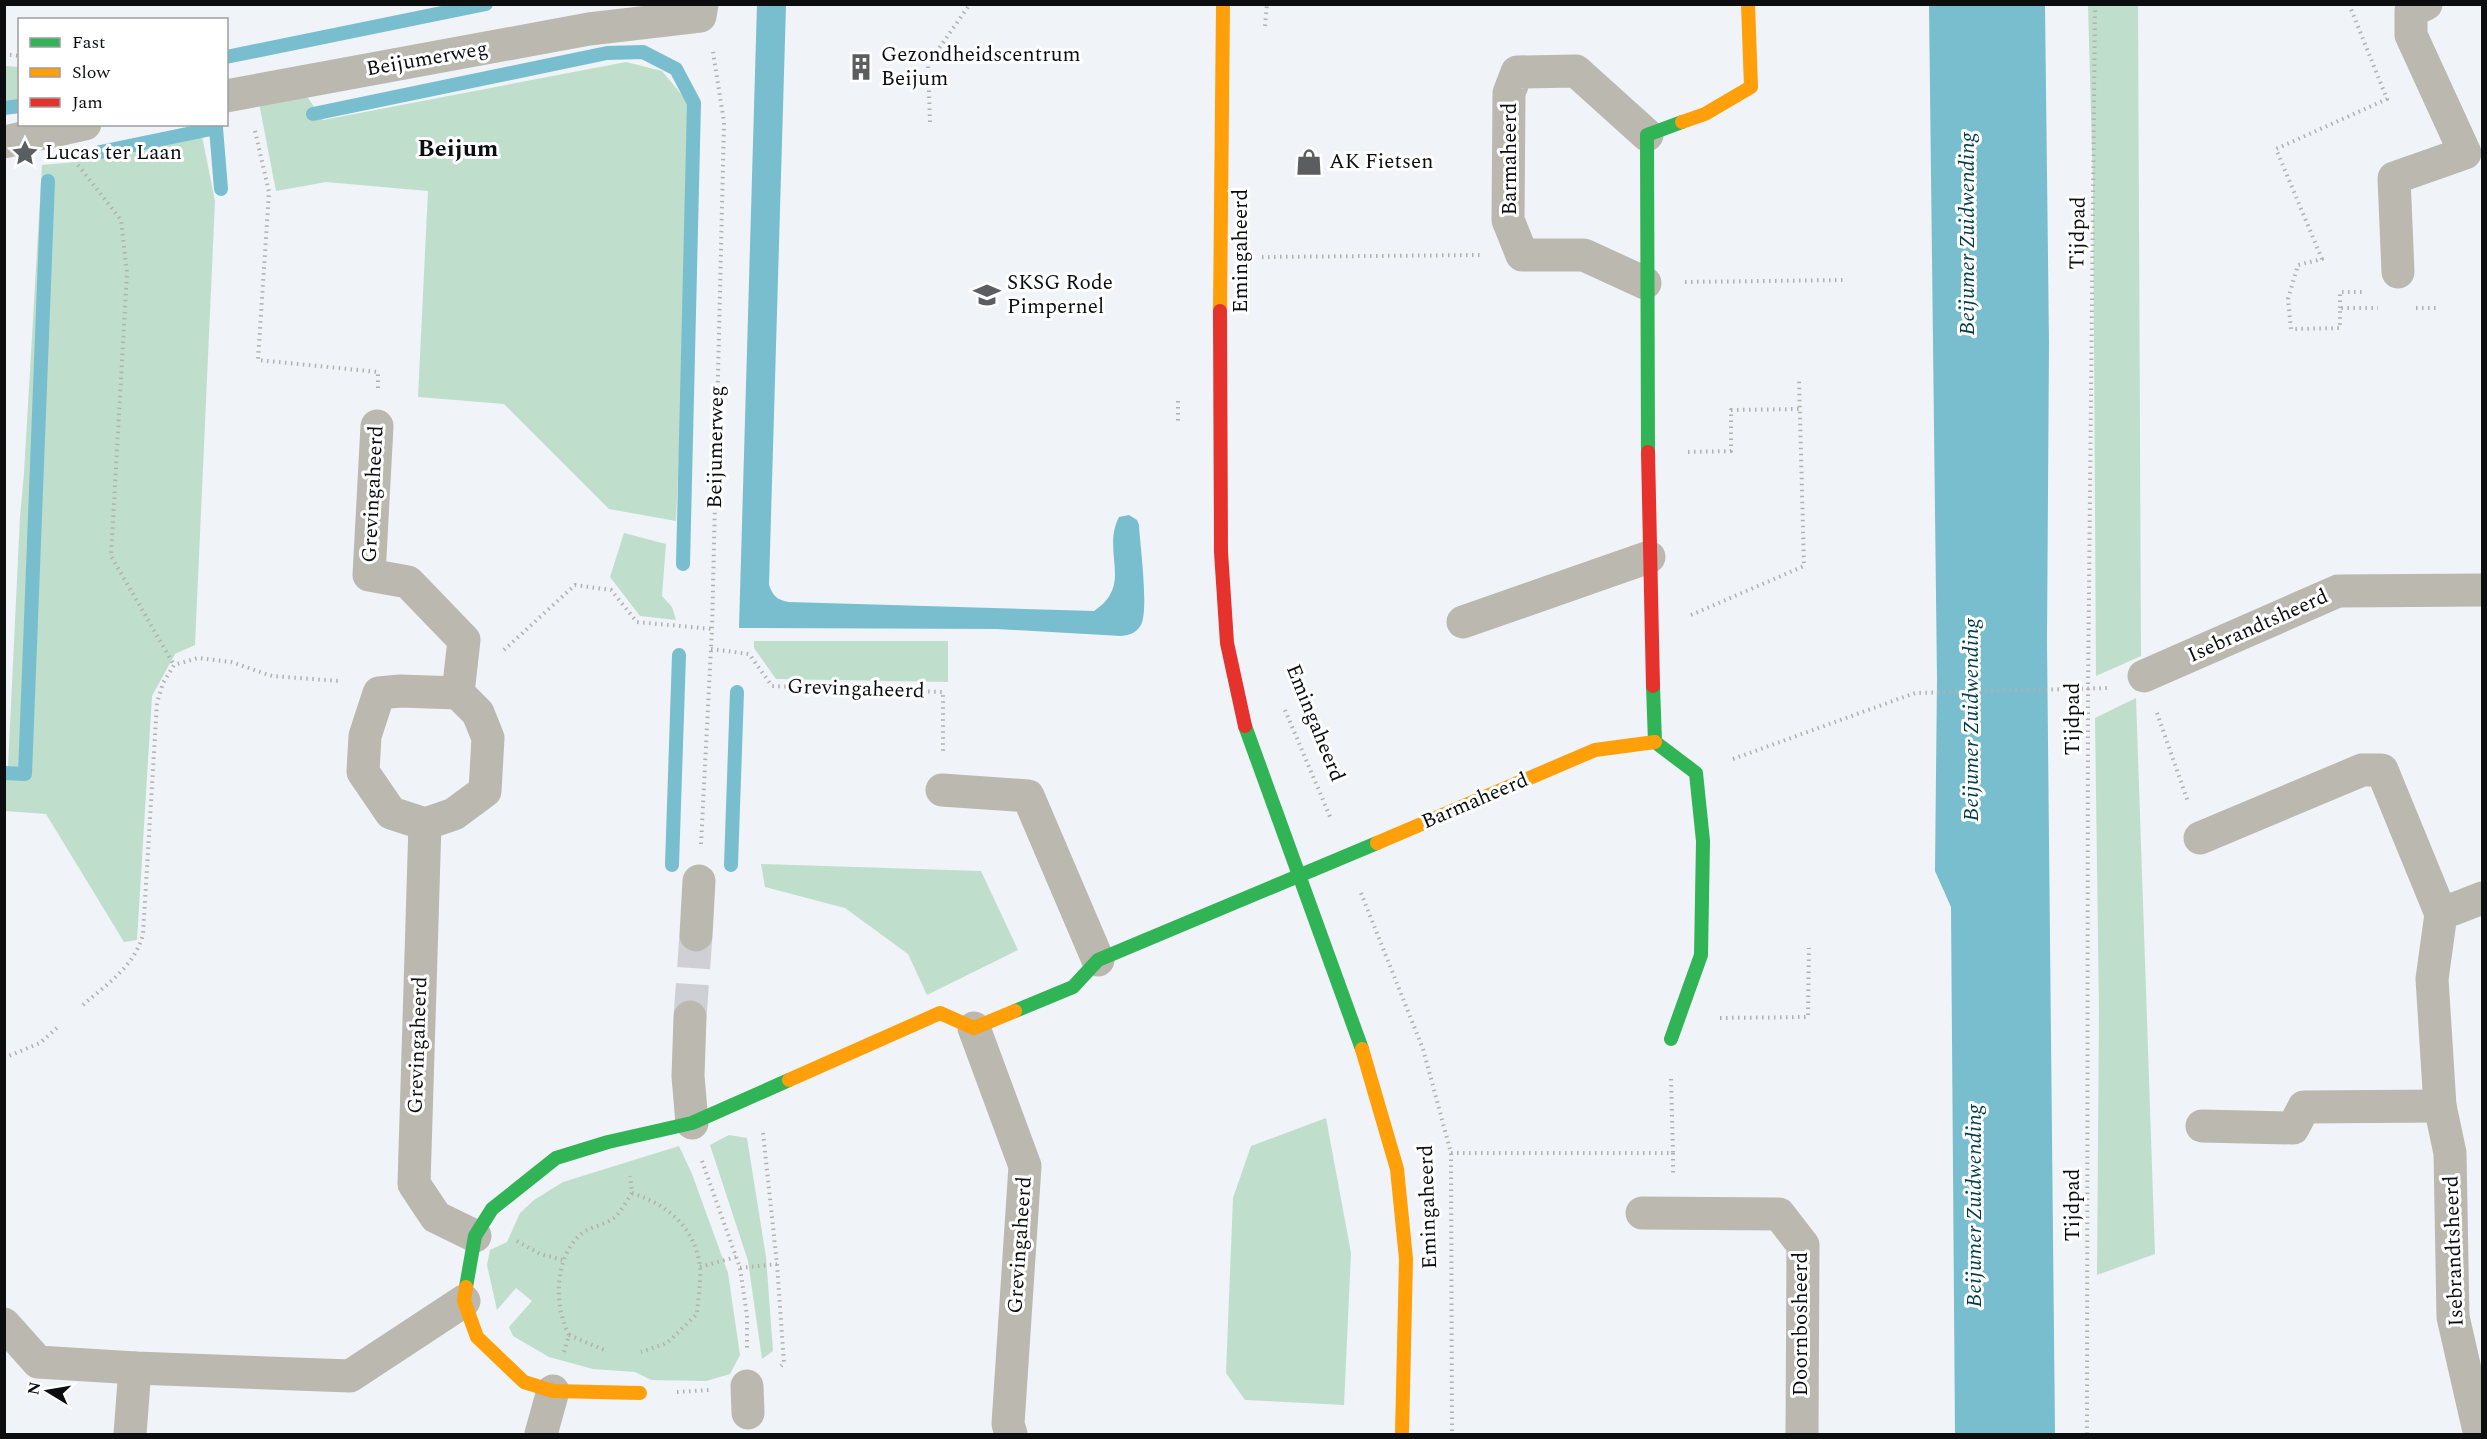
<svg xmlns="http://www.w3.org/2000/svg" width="2487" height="1439" font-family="Spectral,serif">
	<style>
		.green { fill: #c0decc }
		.water { fill: #78becf }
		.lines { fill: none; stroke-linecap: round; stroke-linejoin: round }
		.stream { stroke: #78becf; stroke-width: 14 }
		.street-tunnel { stroke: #ced0d5; stroke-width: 33; stroke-dasharray: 33 16; stroke-linecap: butt }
		.path { stroke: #b1b1ad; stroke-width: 4; stroke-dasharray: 1.5 4.5; stroke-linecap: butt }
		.street { stroke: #bab8af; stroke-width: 33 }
		.fast { stroke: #30b455; stroke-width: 14 }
		.slow { stroke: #ff9f0a; stroke-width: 14 }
		.jam { stroke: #e5322d; stroke-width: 14 }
		.labels { text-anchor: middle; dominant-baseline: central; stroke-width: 6; stroke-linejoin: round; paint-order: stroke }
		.poi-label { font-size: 21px; fill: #0b0d0f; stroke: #fff; text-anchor: start }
		.street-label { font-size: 21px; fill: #0b0d0f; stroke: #fff }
		.water-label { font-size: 22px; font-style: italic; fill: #003d49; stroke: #fff }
		.quarter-label { font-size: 24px; font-weight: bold; fill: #0b0d0f; stroke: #fff }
	</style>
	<rect width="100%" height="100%" fill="#f0f3f8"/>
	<g class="green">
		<path d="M 2088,5 L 2138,5 L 2141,656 L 2096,676 L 2093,185 Z"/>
		<path d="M 626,62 L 662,71 L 687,101 L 687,272 L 676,521 L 609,509 L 504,404 L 418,397 L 428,191 L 326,182 L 276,191 L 258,98 L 302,89 L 323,120 Z"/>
		<path d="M 5,66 L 19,67 L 19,100 L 5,102 Z"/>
		<path d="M 202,136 L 215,201 L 195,645 L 175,654 L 152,696 L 137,940 L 124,942 L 46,814 L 5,811 L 5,767 L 8,767 L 20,517 L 24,473 L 42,165 L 85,161 Z"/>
		<path d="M 624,533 L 666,544 L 662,596 L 672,607 L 676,620 L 640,616 L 610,577 Z"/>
		<path d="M 754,641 L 948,641 L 948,682 L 776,679 L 754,648 Z"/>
		<path d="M 2136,698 L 2155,1254 L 2097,1275 L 2099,1010 L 2095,718 Z"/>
		<path d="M 761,864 L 981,871 L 1018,950 L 927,995 L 908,954 L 845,908 L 765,887 Z"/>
		<path d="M 1326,1118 L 1351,1253 L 1344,1405 L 1245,1400 L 1226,1373 L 1233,1198 L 1251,1146 Z"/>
		<path d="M 729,1135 L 747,1138 L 766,1257 L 773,1351 L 762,1359 L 748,1261 L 710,1145 Z"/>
		<path d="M 679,1146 L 692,1174 L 728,1273 L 740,1355 L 730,1374 L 706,1381 L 651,1380 L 635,1372 L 593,1369 L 549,1357 L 513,1336 L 509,1327 L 532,1301 L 516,1288 L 497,1310 L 487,1265 L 490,1250 L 507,1242 L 520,1213 L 534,1200 L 563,1182 Z"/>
	</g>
	<g class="water">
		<path d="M 757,4 L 786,5 L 769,585 C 773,596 777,600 789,602 L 1094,611 C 1134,585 1101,552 1119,517 L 1129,515 L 1137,520 L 1139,525 C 1140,545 1149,609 1141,625 C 1136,633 1130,635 1121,636 L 997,629 L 739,628 Z"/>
		<path d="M 1929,5 L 2045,5 L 2049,343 L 2047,642 L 2055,1434 L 1955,1434 L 1951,907 L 1935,871 L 1937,679 Z"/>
	</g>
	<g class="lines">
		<g class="stream">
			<path d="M 226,57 L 486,4"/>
			<path d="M 4,108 L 20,106"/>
			<path d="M 313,114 L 607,53 L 643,52 L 676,69 L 694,103 L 683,564"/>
			<path d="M 100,152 L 216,128 L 221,189"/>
			<path d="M 4,773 L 25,774 L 48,181"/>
			<path d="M 672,865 L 679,655"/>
			<path d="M 731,865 L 737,692"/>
		</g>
		<path class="street-tunnel" d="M 690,1017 L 696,935"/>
		<g class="path">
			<path d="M 2349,4 L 2387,99 L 2276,149 L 2322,259 L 2298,265 L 2288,299 L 2291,329 L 2340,328 L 2340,308 L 2378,308"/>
			<path d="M 1265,26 L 1267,4"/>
			<path d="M 4,54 L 20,56"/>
			<path d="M 930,122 L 928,64 L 970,4"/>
			<path d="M 255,131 L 269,192 L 258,360 L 378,372 L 378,389"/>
			<path d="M 78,165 L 121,220 L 127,273 L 111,556 L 174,665"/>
			<path d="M 1262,257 L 1480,255"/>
			<path d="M 1685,282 L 1846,280"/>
			<path d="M 2340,308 L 2340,292 L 2365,292"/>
			<path d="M 2416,308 L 2436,308"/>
			<path d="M 1178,401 L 1178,424"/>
			<path d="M 1688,452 L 1731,451 L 1731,410 L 1799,409"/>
			<path d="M 1691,615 L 1804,566 L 1799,380"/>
			<path d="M 711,649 L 749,654 L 772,686 L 943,692 L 943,751"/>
			<path d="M 504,650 L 575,585 L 611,590 L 637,622 L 712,629"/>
			<path d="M 1285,710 L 1331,819"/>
			<path d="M 2157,713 L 2188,802"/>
			<path d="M 1733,759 L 1915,693 L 2107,688"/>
			<path d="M 701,844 L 712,629 L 724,122 L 713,52"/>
			<path d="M 1361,893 L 1423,1049 L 1451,1153 L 1452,1434"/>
			<path d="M 83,1005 C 107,984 135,966 143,934 L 157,703 L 163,683 L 174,665 L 198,658 L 231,662 L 272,676 L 340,681"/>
			<path d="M 1720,1018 L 1808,1017 L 1809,948"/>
			<path d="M 4,1058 L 40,1043 L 57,1028"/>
			<path d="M 1671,1079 L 1673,1153"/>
			<path d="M 763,1133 L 777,1264 L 784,1363 L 781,1366"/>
			<path d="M 1451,1153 L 1673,1153 L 1673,1173"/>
			<path d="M 702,1161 L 740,1268 L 747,1316 L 747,1348"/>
			<path d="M 632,1193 C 668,1205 695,1227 700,1267 C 701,1282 698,1299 697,1314 L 667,1343 L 641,1352"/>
			<path d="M 517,1241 L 540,1254 L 563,1260"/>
			<path d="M 700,1267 L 736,1257"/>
			<path d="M 740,1268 L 777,1264"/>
			<path d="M 569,1335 L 604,1350"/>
			<path d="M 564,1352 L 569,1335 C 554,1306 554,1259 580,1235 C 590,1226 607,1225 616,1216 C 622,1210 627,1200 632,1193 L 630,1176"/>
			<path d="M 677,1392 L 709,1390"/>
			<path d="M 2087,1434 L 2088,690 L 2095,4"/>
		</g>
		<g class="street">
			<path d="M 226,96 L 589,29 L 700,16 L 702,4"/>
			<path d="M 4,142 L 85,124"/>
			<path d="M 2398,272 L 2394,178 L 2465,153 L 2411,35 L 2411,11 L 2426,4"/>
			<path d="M 1645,283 L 1584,255 L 1522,255 L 1508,220 L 1509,93 L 1517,72 L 1576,71 L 1647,135"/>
			<path d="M 377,426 L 369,575 L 408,582 L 464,640 L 458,693 L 478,713 L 488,738 L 485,791 L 454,814 L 425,824 L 414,1184 L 436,1217 L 475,1236"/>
			<path d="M 1463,622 L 1649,557"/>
			<path d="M 2144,676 L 2338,591 L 2482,590"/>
			<path d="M 942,790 L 1028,796 L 1098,960"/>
			<path d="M 425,824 L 391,813 L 363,772 L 365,736 L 379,693 L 400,691 L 458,693"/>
			<path d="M 2200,838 L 2362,770 L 2382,770 L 2441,914"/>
			<path d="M 2482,898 L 2441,914 L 2432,979 L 2440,1106 L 2450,1153 L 2453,1317 L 2479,1431 L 2482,1431"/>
			<path d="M 696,935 L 699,881"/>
			<path d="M 690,1017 L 688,1076 L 692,1123"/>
			<path d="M 974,1028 L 1025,1166 L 1008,1424 L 1011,1434"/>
			<path d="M 2202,1126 L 2293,1128 L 2304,1107 L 2440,1106"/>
			<path d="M 1642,1213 L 1779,1214 L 1803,1245 L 1802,1434"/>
			<path d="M 4,1324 L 38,1362 L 135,1368 L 350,1376 L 464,1301"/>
			<path d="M 747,1386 L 748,1413"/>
			<path d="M 130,1434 L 135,1368"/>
			<path d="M 541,1434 L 553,1391"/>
		</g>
		<g class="fast">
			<path d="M 1648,452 L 1647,135 L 1682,122"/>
			<path d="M 1653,686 L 1655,742 L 1696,773 L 1703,841 L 1701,955 L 1671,1039"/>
			<path d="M 1245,726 L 1362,1049"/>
			<path d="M 1015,1011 L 1073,987 L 1098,960 L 1377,843"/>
			<path d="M 466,1287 L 475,1236 L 492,1209 L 556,1158 L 608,1142 L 692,1123 L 789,1080"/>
		</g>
		<g class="slow">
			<path d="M 1682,122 L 1705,114 L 1751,87 L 1748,4"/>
			<path d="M 1220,311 L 1223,4"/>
			<path d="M 1377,843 L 1595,750 L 1655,742"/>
			<path d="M 1362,1049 L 1397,1169 L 1406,1259 L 1402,1434"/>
			<path d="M 789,1080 L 940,1013 L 974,1028 L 1015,1011"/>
			<path d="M 466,1287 L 464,1301 L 477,1337 L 524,1382 L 553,1391 L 640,1393"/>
		</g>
		<g class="jam">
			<path d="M 1220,311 L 1221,552 L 1227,643 L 1245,726"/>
			<path d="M 1648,452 L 1653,686"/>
		</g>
	</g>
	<defs>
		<symbol id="building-bare" viewBox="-9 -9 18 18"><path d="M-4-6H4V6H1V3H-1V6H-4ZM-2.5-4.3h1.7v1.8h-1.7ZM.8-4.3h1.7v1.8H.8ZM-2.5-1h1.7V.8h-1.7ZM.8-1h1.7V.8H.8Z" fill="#5b5e61" stroke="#fff" stroke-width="2.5" paint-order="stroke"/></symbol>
		<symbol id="sight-bare" viewBox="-9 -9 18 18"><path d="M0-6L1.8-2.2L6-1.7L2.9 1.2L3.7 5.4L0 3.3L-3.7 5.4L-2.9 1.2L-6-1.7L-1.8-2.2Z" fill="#5b5e61" stroke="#fff" stroke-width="2.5" paint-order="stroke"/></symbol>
		<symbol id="shop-bare" viewBox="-9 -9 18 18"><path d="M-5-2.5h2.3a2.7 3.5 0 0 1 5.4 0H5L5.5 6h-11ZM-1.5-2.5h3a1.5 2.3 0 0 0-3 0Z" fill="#5b5e61" stroke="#fff" stroke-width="2.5" paint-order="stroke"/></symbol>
		<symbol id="school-bare" viewBox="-9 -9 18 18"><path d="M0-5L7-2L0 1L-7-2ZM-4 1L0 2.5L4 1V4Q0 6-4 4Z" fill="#5b5e61" stroke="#fff" stroke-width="2.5" paint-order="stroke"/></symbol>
	</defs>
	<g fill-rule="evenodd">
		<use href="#building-bare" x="842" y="48" width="38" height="38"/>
		<use href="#sight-bare" x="6" y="134" width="38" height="38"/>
		<use href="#shop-bare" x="1290" y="143" width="38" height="38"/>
		<use href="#school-bare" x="968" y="276" width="38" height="38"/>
	</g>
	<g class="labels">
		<g class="poi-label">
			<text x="881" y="55">Gezondheidscentrum<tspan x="881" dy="24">Beijum</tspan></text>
			<text x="45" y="153">Lucas ter Laan</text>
			<text x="1329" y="162">AK Fietsen</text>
			<text x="1007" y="283">SKSG Rode<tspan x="1007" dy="24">Pimpernel</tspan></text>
		</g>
		<g class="street-label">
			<text transform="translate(427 59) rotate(-10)">Beijumerweg</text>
			<text transform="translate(1510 159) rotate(-90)">Barmaheerd</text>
			<text transform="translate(2078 233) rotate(-89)">Tijdpad</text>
			<text transform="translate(1241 251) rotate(-90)">Emingaheerd</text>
			<text transform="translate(716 447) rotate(-89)">Beijumerweg</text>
			<text transform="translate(373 494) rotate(-87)">Grevingaheerd</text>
			<text transform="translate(2258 626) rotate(-24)">Isebrandtsheerd</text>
			<text transform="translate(856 689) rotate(2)">Grevingaheerd</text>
			<text transform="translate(2073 719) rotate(-90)">Tijdpad</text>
			<text transform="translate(1315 723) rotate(68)">Emingaheerd</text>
			<text transform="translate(1475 801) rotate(-23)">Barmaheerd</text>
			<text transform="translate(418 1045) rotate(-88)">Grevingaheerd</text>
			<text transform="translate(2073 1205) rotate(-90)">Tijdpad</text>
			<text transform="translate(1428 1207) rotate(-92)">Emingaheerd</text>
			<text transform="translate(1020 1245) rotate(-86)">Grevingaheerd</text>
			<text transform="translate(2454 1251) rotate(-92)">Isebrandtsheerd</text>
			<text transform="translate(1801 1324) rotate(-90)">Doornbosheerd</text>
		</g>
		<g class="water-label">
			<text transform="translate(1967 234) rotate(-90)">Beijumer Zuidwending</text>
			<text transform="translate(1971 720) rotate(-90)">Beijumer Zuidwending</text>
			<text transform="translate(1974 1206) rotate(-90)">Beijumer Zuidwending</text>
		</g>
		<g class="quarter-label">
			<text x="458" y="149">Beijum</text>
		</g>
	</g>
	<rect width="2487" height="1439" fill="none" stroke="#0b0d0f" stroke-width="12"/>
	<rect x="18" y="18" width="210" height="108" fill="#ffffff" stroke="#9d9e9f" stroke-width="1.5"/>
	<rect x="30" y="38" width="30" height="9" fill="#30b455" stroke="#9d9e9f" stroke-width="1.5"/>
	<text x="72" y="48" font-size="18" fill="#0b0d0f">Fast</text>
	<rect x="30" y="68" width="30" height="9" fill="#ff9f0a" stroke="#9d9e9f" stroke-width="1.5"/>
	<text x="72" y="78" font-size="18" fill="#0b0d0f">Slow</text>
	<rect x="30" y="98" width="30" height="9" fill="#e5322d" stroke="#9d9e9f" stroke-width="1.5"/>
	<text x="72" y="108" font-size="18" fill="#0b0d0f">Jam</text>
	<g transform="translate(48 1391) rotate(281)" stroke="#ffffff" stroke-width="4.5" paint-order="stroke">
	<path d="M0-4.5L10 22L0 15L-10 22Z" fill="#0b0d0f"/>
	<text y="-9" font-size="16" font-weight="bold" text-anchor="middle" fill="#0b0d0f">N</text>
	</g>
</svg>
